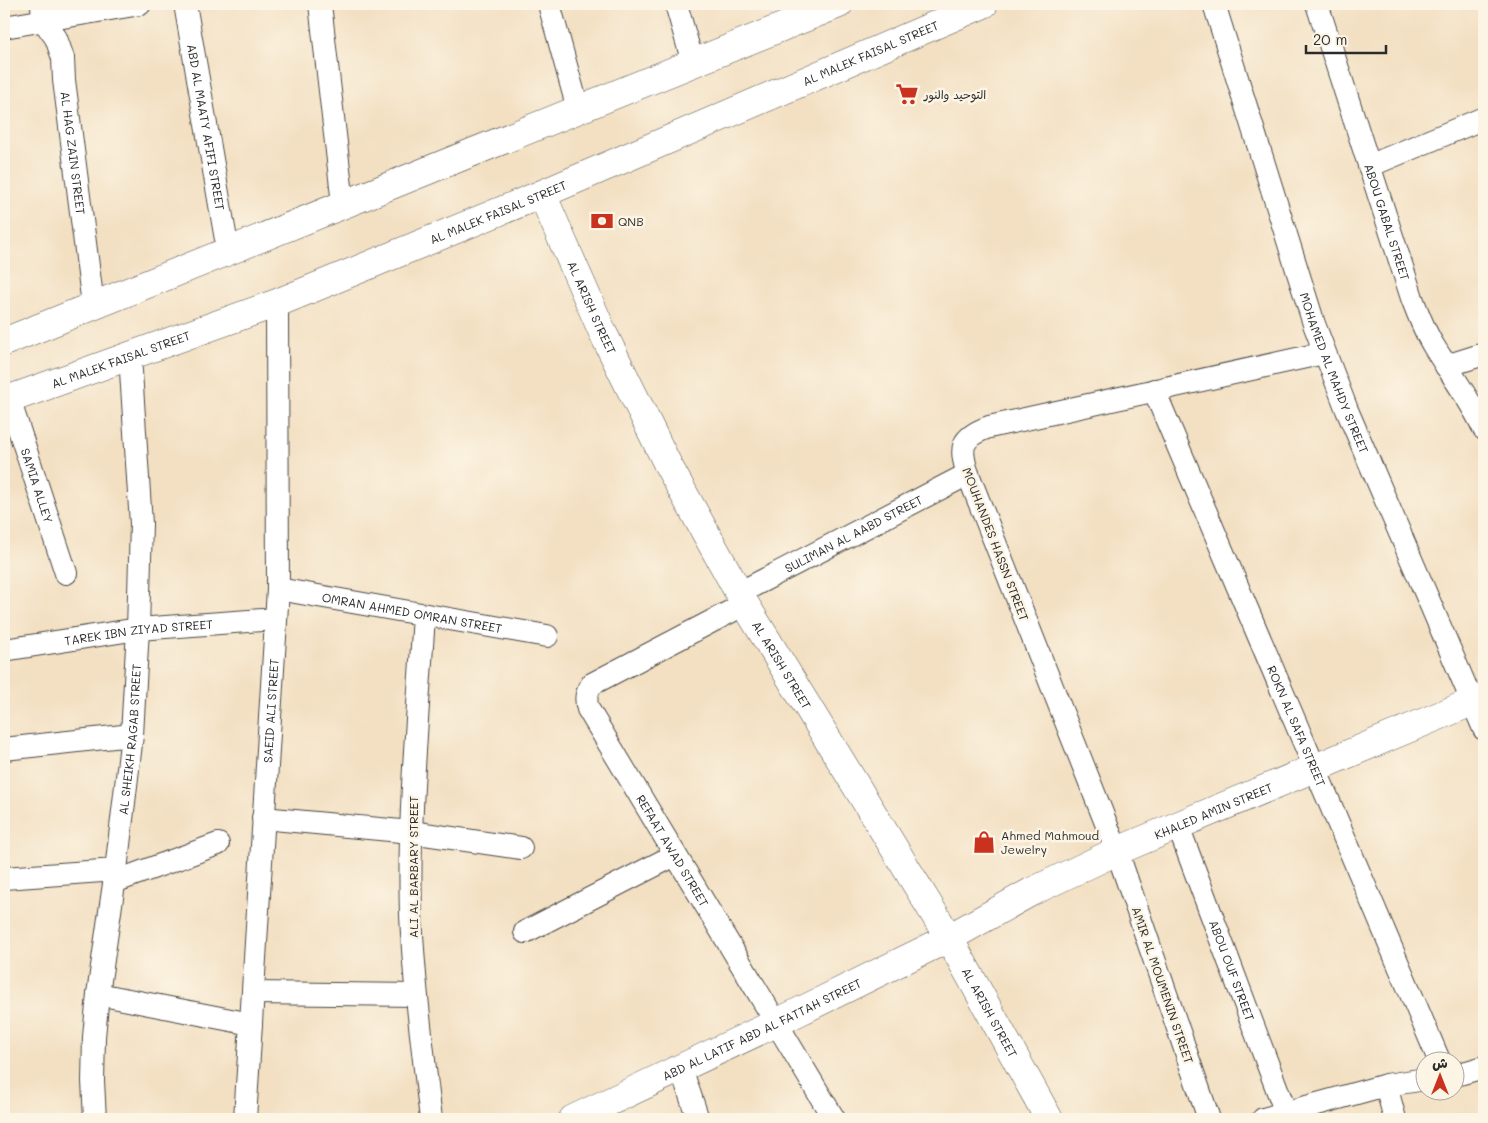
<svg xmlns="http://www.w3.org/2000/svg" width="1488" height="1123" font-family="Mali,'Playpen Sans Arabic',sans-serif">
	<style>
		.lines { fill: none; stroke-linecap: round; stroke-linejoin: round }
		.minor-casing { stroke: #494642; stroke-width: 24 }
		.tertiary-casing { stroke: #494642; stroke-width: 29 }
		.primary-casing { stroke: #494642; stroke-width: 29 }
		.minor { stroke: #fff; stroke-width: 22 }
		.tertiary { stroke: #fff; stroke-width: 28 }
		.primary { stroke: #fff; stroke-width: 28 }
		.labels { text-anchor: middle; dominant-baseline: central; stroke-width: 5; stroke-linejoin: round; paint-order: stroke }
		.street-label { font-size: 12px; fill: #2b2b2b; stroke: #fcf5e5 }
		.poi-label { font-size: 12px; fill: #2b2b2b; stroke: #fcf5e5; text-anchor: start }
	</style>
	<rect width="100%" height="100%" fill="#fcf5e5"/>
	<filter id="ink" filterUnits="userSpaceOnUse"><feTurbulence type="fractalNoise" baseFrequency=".02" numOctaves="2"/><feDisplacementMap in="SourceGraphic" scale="10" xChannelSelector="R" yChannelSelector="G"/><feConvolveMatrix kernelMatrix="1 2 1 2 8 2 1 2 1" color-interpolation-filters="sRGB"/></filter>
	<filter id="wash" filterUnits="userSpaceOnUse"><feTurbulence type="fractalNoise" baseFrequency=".0096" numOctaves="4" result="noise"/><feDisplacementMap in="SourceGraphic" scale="20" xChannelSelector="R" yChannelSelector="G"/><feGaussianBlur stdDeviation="1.12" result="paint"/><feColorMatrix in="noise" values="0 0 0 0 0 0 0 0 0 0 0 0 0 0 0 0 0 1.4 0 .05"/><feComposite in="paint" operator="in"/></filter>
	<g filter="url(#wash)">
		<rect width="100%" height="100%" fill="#f3e0c3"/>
	</g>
	<g filter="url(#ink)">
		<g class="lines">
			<defs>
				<g id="minor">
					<path id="s1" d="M 42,4 L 43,20 L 56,38 L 63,58 L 64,80 L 93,305"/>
					<path id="s2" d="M 185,4 L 228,251"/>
					<path d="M 320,4 L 343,204"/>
					<path d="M 549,4 L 578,109"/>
					<path d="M 676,4 L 693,63"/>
					<path id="s3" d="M 1214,4 L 1314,324 L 1347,410 L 1484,729"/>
					<path id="s4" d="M 1317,4 L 1412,298 C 1418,314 1424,330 1433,345 C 1450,373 1470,399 1484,429"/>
					<path d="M 4,27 L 140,4"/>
					<path d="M 1369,166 L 1484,118"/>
					<path d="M 1446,366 L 1484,354"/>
					<path id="s5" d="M 1154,390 L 1439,1060"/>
					<path id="s6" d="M 9,399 L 66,573"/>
					<path id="s7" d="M 278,589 L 547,636"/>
					<path id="s8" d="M 739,593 L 968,474"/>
					<path id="s9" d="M 745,604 L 592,684 C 586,693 585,699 588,709 L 834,1119"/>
					<path d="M 424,615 C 418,715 408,815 411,915 C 414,984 423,1051 431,1119"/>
					<path id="s10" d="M 4,650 L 138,629 L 276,619"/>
					<path d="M 4,749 L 132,735"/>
					<path d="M 263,818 L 411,832 L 521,848"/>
					<path id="s11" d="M 1178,826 L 1286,1113"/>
					<path d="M 4,878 L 116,870"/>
					<path d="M 114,882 L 218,844"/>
					<path d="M 525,932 L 675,855"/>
					<path d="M 253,993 L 416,995"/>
					<path d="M 98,994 L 251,1024"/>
					<path d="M 681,1068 L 698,1119"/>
					<path d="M 1456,1075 L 1484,1067"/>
					<path d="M 1386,1085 L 1395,1119"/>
					<path id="s12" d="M 95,1119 L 93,1081 L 94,1037 L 98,994 L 116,870 L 132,735 L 138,629 L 141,524 L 130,356"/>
					<path id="s13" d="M 245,1119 L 278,589 L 277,303"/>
					<path d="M 1209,1119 L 1117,851 L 968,474 C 959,447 961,437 989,427 L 1324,353"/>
					<path d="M 1263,1119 L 1386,1085 L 1426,1079"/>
				</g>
				<g id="tertiary">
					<path id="s14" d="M 542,194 L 603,333 L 668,465 L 745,604 L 949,938 L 1049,1119"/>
				</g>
				<g id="primary">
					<path d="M 4,342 L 839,4"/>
					<path id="s15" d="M 4,401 L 277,303 L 542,194 L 984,4"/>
					<path id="s16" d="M 573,1119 L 776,1023 L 949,938 L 1031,892 L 1117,851 L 1484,697"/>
				</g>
			</defs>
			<use href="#minor" class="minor-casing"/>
			<use href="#tertiary" class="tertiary-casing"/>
			<use href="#primary" class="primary-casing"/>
			<use href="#minor" class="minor"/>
			<use href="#tertiary" class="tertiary"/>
			<use href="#primary" class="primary"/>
		</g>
	</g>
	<defs>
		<symbol id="supermarket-bare" viewBox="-9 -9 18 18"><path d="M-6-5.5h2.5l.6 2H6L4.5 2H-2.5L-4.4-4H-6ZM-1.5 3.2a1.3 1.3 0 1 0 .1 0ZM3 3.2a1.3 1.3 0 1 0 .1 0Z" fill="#c8321e" stroke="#fcf5e5" stroke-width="2.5" paint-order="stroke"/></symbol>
		<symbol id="bank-bare" viewBox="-9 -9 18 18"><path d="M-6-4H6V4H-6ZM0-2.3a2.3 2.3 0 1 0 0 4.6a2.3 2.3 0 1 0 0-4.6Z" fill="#c8321e" stroke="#fcf5e5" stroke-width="2.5" paint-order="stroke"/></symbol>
		<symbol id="shop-bare" viewBox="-9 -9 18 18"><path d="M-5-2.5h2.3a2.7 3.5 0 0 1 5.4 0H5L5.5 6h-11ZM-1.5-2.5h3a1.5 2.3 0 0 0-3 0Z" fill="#c8321e" stroke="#fcf5e5" stroke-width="2.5" paint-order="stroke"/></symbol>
	</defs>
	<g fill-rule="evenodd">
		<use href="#supermarket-bare" x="891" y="78" width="32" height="32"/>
		<use href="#bank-bare" x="586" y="205" width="32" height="32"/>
		<use href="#shop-bare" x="968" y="826" width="32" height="32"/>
	</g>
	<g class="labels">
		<g class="street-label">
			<text stroke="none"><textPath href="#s15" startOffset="934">AL MALEK FAISAL STREET</textPath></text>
			<text stroke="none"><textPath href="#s2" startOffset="125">ABD AL MAATY AFIFI STREET</textPath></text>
			<text stroke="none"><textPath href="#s1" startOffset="155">AL HAG ZAIN STREET</textPath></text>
			<text stroke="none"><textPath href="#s15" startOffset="529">AL MALEK FAISAL STREET</textPath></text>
			<text stroke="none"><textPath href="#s4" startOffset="229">ABOU GABAL STREET</textPath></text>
			<text stroke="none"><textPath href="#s14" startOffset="124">AL ARISH STREET</textPath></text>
			<text stroke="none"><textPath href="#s15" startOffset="124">AL MALEK FAISAL STREET</textPath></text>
			<text stroke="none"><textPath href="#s3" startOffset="388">MOHAMED AL MAHDY STREET</textPath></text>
			<text stroke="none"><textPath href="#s6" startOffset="91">SAMIA ALLEY</textPath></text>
			<text stroke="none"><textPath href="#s8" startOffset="129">SULIMAN AL AABD STREET</textPath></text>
			<text transform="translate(996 544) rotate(69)">MOUHANDES HASSN STREET</text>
			<text stroke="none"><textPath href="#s7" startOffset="136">OMRAN AHMED OMRAN STREET</textPath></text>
			<text stroke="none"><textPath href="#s10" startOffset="136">TAREK IBN ZIYAD STREET</textPath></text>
			<text stroke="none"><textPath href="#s14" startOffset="529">AL ARISH STREET</textPath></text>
			<text stroke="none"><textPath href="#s13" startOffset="409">SAEID ALI STREET</textPath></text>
			<text stroke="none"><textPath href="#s5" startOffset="365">ROKN AL SAFA STREET</textPath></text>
			<text stroke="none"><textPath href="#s12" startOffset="382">AL SHEIKH RAGAB STREET</textPath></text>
			<text stroke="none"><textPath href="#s16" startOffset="711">KHALED AMIN STREET</textPath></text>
			<text stroke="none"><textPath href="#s9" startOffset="364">REFAAT AWAD STREET</textPath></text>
			<text transform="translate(413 867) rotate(-90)">ALI AL BARBARY STREET</text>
			<text stroke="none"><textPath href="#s11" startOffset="154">ABOU OUF STREET</textPath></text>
			<text transform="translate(1163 985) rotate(71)">AMIR AL MOUMENIN STREET</text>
			<text stroke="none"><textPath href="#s14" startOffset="934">AL ARISH STREET</textPath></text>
			<text stroke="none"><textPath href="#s16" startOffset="209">ABD AL LATIF ABD AL FATTAH STREET</textPath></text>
		</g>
		<g class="poi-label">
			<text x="924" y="94">التوحيد والنور</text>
			<text x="618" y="221">QNB</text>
			<text x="1001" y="835">Ahmed Mahmoud<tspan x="1001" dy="14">Jewelry</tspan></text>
		</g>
	</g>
	<rect width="1488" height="1123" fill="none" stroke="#fcf5e5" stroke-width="20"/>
	<g transform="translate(1440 1076)"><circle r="24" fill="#fcf5e5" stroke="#a8a49b"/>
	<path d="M0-4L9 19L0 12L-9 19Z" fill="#c8321e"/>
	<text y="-8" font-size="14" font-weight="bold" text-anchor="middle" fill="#2b2b2b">ش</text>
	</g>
	<path d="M1306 45v8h80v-8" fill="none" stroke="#2b2b2b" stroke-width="2.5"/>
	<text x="1313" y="45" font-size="15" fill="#2b2b2b" stroke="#fcf5e5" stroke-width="4" paint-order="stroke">20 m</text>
</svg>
